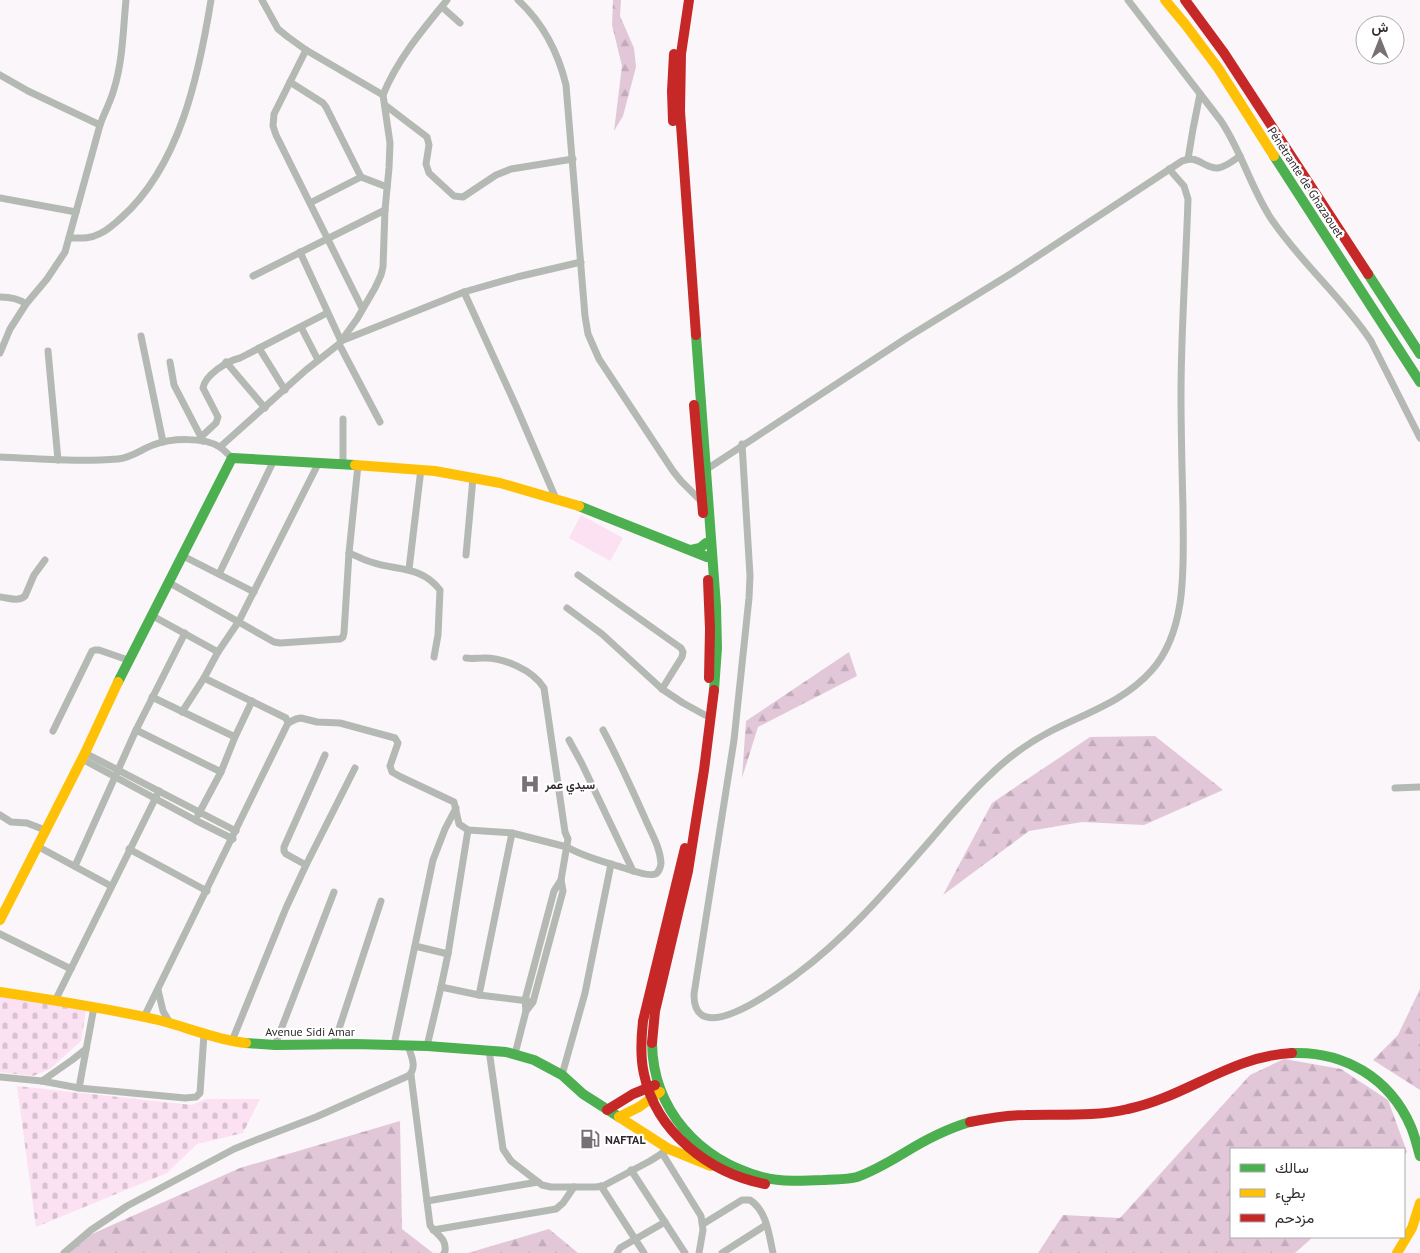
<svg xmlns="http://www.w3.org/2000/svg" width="1420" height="1253" font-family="'PT Sans',Vazirmatn,sans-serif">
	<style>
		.forest { fill: url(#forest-firs) }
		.cemetery { fill: url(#cemetery-stones) }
		.pitch { fill: #fce1f2 }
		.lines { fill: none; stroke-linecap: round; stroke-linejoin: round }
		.street { stroke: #b5b9b3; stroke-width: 7 }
		.fast { stroke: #4caf50; stroke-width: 10 }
		.slow { stroke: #ffc107; stroke-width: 10 }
		.jam { stroke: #c62828; stroke-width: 10 }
		.labels { text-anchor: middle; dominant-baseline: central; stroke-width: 4.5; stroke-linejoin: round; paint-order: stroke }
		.street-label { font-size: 12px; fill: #302a2e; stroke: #fff }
		.poi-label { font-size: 12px; font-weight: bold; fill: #302a2e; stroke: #fff; text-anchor: start }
	</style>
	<defs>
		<pattern id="forest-firs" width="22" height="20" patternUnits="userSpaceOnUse" patternTransform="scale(1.25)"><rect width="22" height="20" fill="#e2c7d9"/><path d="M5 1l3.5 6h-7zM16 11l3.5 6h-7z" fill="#c2abbb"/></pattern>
		<pattern id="cemetery-stones" width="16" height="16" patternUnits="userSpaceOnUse" patternTransform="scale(1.25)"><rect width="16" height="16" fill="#fce1f2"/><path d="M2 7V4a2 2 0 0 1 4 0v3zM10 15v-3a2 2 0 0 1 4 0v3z" fill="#d8c1d0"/></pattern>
	</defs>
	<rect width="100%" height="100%" fill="#fbf6f9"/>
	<g class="forest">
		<path d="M 613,0 L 621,0 L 620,16 L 634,48 L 636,67 L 623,116 L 614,131 L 622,66 L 612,25 Z"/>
		<path d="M 849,652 L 857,676 L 758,727 L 742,778 L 746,721 Z"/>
		<path d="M 1155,736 L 1223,790 L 1144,825 L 1082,822 L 1029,831 L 943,895 L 992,803 L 1090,737 Z"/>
		<path d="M 1420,989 L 1420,1090 L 1373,1060 L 1398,1035 Z"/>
		<path d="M 1284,1059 L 1341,1069 L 1388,1100 L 1407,1152 L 1404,1155 L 1404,1149 L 1231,1149 L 1231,1237 L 1313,1237 L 1295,1253 L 1038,1253 L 1063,1215 L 1120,1218 L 1250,1075 Z"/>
		<path d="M 400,1121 L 402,1229 L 433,1253 L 64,1253 L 74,1242 L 240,1168 Z"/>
		<path d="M 549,1229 L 578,1253 L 468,1253 Z"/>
	</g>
	<g class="cemetery">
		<path d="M 0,996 L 86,1009 L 81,1041 L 50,1069 L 33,1076 L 0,1072 Z"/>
		<path d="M 17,1086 L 192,1105 L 206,1099 L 260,1099 L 243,1133 L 197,1144 L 167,1173 L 36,1227 Z"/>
	</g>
	<path class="pitch" d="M 581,515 L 623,538 L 610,561 L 569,538 Z"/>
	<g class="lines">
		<g class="street">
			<path d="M 518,0 C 543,23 558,52 566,85 L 585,316 L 588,334 L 599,359 L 673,471 L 681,481 L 702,502"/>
			<path d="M 1128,0 L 1221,121 C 1242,152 1251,189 1272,220 C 1301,263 1342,297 1371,341 L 1420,438"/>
			<path d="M 442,7 L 460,23"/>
			<path d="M 306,50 L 274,114 L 273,126 L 276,135 L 362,308"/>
			<path d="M 0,75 L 28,91 L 100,125 L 65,252 L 47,279 L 26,304 L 10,329 L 0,353"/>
			<path d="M 290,82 L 323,103 L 326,107 L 361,177 L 387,187"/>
			<path d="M 383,95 C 397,60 423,29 447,0"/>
			<path d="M 385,105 L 427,137 L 429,145 L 426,164 L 429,173 L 454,196 L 463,197 L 496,175 L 511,169 L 573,159"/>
			<path d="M 100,125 C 104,113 111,101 114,89 C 123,60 123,30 126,0"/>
			<path d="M 1188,159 L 1193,129 L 1200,94"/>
			<path d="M 0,198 L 76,212"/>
			<path d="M 310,203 L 361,177"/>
			<path d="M 69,238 C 80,238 90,239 99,234 C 107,231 114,224 121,218 C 180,166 199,74 211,0"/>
			<path d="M 300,252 L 341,341 L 464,292 L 517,277 L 581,262"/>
			<path d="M 253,276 L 385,210"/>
			<path d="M 464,292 L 516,406 L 556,499"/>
			<path d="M 0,297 C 10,297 18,298 26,304"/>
			<path d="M 301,327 L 318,360"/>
			<path d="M 141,336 L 163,442"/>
			<path d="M 339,344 L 380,422"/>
			<path d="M 259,348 L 285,390"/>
			<path d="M 48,351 L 58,460"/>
			<path d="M 170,362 L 174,385 L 203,441"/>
			<path d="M 226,362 L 265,408"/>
			<path d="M 343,419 L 343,465"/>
			<path d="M 201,437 L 216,423 L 218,417 L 203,388 C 205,375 227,361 240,358 L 327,313"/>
			<path d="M 742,444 L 750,576 L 749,598 L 734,740 L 694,994 C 693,1052 779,987 797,974 C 843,940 882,896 920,852 C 943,826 964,799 989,776 C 1007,758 1028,743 1051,731 C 1086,713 1125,701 1152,670 C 1189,628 1183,560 1183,508 C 1182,470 1181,432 1181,394 C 1181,329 1186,264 1188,199 L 1184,186 L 1169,169"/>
			<path d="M 220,447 L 306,370 L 339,344 L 357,319 L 375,288 L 381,275 L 383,267 L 385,210 L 389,168 L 390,143 L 383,95 L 306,50 L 288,37 L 278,29 L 262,0"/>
			<path d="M 0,457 C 39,459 79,462 118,459 C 131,458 142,449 153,445 C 171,438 204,437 220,447 C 224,450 228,454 232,458"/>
			<path d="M 707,469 L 908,337 L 1012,273 L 1182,161 C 1198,154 1204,169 1218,168 C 1226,167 1234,160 1240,156"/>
			<path d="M 349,553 C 357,556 364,560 371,562 C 396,571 421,565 440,590 L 438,635 L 434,657"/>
			<path d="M 181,555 L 254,592"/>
			<path d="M 466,555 L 473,478"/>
			<path d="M 409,569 L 421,469"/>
			<path d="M 219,574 L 274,460"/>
			<path d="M 578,575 L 681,648 L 683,652 L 682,657 L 662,689"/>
			<path d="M 168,582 L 274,642 L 280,643 L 340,639 L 343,637 L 344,633 L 349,553 L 358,465"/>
			<path d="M 0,597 C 9,598 18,602 25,596 L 34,575 L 45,560"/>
			<path d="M 567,608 L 602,634 L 662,689 L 683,703 L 705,715"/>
			<path d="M 151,615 L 218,652"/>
			<path d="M 466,658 C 472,659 476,658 482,658 C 503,657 533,670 544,688 L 565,832 L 568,839 L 561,880 L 563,891 L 533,1002 L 526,1011"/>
			<path d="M 152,697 L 235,737"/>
			<path d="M 182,712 L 204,678 L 218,652 L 239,621 L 318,464"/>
			<path d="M 288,723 L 296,719 L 301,718 L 317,722 L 340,723 L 395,738 L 398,743 L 390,766 L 392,772 L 401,777 L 454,802 L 459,824 L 468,830 L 512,833 L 567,847 C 584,857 605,862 624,868 C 631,870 651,878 657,873 C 659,871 661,866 661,863 C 660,846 650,831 644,816 C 631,787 618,758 603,730"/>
			<path d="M 136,730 L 221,772"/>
			<path d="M 53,731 L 92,651 L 95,650 L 99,650 L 128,660"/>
			<path d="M 569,740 L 582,764 L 633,871"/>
			<path d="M 85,753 L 236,831"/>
			<path d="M 82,759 L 195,820 L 233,839"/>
			<path d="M 1395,788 L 1420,787"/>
			<path d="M 0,815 L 11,822 L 27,823 L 45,830"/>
			<path d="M 198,815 L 221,772 L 235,737 L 252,701"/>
			<path d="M 37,846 L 111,886"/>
			<path d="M 129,849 L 207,891"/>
			<path d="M 306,865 L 286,854 L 284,851 L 284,847 L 325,755"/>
			<path d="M 75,866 L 136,730 L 185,633"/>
			<path d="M 0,934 L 71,969"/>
			<path d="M 415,946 L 448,954"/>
			<path d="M 441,987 L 479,995 L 528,1001"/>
			<path d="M 158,990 L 163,1011 L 170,1023"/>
			<path d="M 479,995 L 512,833"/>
			<path d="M 55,1001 L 159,791"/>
			<path d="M 144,1017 L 288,723 L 286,718 L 204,678"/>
			<path d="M 232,1041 L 286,908 L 306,865 L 355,768"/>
			<path d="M 334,1044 L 381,901"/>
			<path d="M 275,1045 L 334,892"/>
			<path d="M 394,1045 L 433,860 L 445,829 L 456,808"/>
			<path d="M 427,1046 L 441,987 L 448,954 L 468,830"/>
			<path d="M 489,1050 L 503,1149 L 511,1161 L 542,1185 L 551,1187 L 596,1187 L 603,1186 L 650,1161 L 669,1149"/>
			<path d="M 515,1054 L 526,1011 L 525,1000 L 554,891 L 561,880"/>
			<path d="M 411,1075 L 430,1225 C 435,1234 447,1238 445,1251 L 444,1253"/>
			<path d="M 562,1075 L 585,993 L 611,864"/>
			<path d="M 0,1077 L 42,1081 L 79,1088 L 185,1098 L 196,1097 L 200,1093 L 204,1034"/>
			<path d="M 42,1081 L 72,1060 L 86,1049"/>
			<path d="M 79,1088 L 94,1007"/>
			<path d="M 662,1153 L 701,1216 L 703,1230 L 699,1253"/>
			<path d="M 631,1170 L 685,1253"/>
			<path d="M 601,1186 L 644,1253"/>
			<path d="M 427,1201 L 538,1182"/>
			<path d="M 703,1224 L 742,1200 L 750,1200 C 767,1211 769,1235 773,1253"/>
			<path d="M 433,1230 L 556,1209 L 563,1203 L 574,1187"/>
			<path d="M 64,1253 L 91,1230 L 127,1206 L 234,1149 L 251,1142 L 316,1117 L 408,1076 C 418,1068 411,1056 408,1045"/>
			<path d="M 617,1253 L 620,1248 L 665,1222"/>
			<path d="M 722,1253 L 766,1225"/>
		</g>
		<g class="fast">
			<path d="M 1274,156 L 1420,382"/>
			<path d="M 1368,274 L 1420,354"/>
			<path d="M 696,335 L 716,606 L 717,648 L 714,690"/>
			<path d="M 579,506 L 707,557"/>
			<path d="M 691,550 L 700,548 L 706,543"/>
			<path d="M 118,682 L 232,458 L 355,465"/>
			<path d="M 246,1043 L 275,1045 L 355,1044 L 427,1046 L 506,1052 L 534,1060 L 562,1075 L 583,1094 L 619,1117"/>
			<path d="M 652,1043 C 653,1110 699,1160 762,1177 C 782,1182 803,1181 823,1180 C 834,1179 846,1180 857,1177 C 874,1171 889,1162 904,1153 C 925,1140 946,1129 970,1122"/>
			<path d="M 1292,1053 C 1344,1051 1390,1078 1411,1127 C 1415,1136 1417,1146 1420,1156"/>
		</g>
		<g class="slow">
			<path d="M 1165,0 L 1185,24 L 1218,68 L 1274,156"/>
			<path d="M 355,465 L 435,471 L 500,483 L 579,506"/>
			<path d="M 0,920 L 85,753 L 118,682"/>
			<path d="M 0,992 C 53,1000 106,1008 158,1020 C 187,1027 216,1040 246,1043"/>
			<path d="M 619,1117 L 669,1149 L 711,1166"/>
			<path d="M 619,1117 L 639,1107 L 660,1092"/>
			<path d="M 1397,1253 L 1412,1228 L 1420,1203"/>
		</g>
		<g class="jam">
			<path d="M 689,0 L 681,54 L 680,111 L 696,335"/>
			<path d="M 1185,0 L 1224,53 L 1368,274"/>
			<path d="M 673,121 L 672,91 L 674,54"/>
			<path d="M 694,405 L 703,513"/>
			<path d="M 708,580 L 710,629 L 709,678"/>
			<path d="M 685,848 L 643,1021 C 641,1039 640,1057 644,1074 C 656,1132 709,1173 765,1184"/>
			<path d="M 652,1043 L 655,1011 L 688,871 L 704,770 L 714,690"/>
			<path d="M 607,1110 L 633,1094 L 655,1085"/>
			<path d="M 970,1122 C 989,1118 1007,1115 1026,1115 C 1060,1114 1095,1117 1128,1109 C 1186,1097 1231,1056 1292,1053"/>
		</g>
	</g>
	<defs>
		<symbol id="hospital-bare" viewBox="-9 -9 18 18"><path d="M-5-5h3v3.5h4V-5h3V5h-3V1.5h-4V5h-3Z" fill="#777175" stroke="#fff" stroke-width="2.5" paint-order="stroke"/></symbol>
		<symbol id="fuel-bare" viewBox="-9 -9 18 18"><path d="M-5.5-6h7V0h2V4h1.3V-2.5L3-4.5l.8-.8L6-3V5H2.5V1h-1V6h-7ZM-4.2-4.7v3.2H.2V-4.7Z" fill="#777175" stroke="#fff" stroke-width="2.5" paint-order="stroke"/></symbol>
	</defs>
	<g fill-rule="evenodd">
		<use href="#hospital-bare" x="516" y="770" width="28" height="28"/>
		<use href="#fuel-bare" x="576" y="1125" width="28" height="28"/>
	</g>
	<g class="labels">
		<g class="street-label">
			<text transform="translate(1306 182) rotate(57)">Pénétrante de Ghazaouet</text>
			<text x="310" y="1031">Avenue Sidi Amar</text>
		</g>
		<g class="poi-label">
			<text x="545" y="784">سيدي عمر</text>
			<text x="605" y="1139">NAFTAL</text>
		</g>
	</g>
	<rect x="1230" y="1148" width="175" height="90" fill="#ffffff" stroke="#acaaab"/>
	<rect x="1240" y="1164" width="25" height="8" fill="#4caf50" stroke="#acaaab"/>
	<text x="1275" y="1173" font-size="15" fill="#302a2e">سالك</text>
	<rect x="1240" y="1189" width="25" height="8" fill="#ffc107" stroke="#acaaab"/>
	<text x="1275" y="1198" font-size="15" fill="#302a2e">بطيء</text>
	<rect x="1240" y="1214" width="25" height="8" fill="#c62828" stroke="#acaaab"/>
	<text x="1275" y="1223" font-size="15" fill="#302a2e">مزدحم</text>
	<g transform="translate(1380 40)"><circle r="24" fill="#ffffff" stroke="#acaaab"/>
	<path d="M0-4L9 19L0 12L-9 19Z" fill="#777175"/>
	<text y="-8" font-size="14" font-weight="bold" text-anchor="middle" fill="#302a2e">ش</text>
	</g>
</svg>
